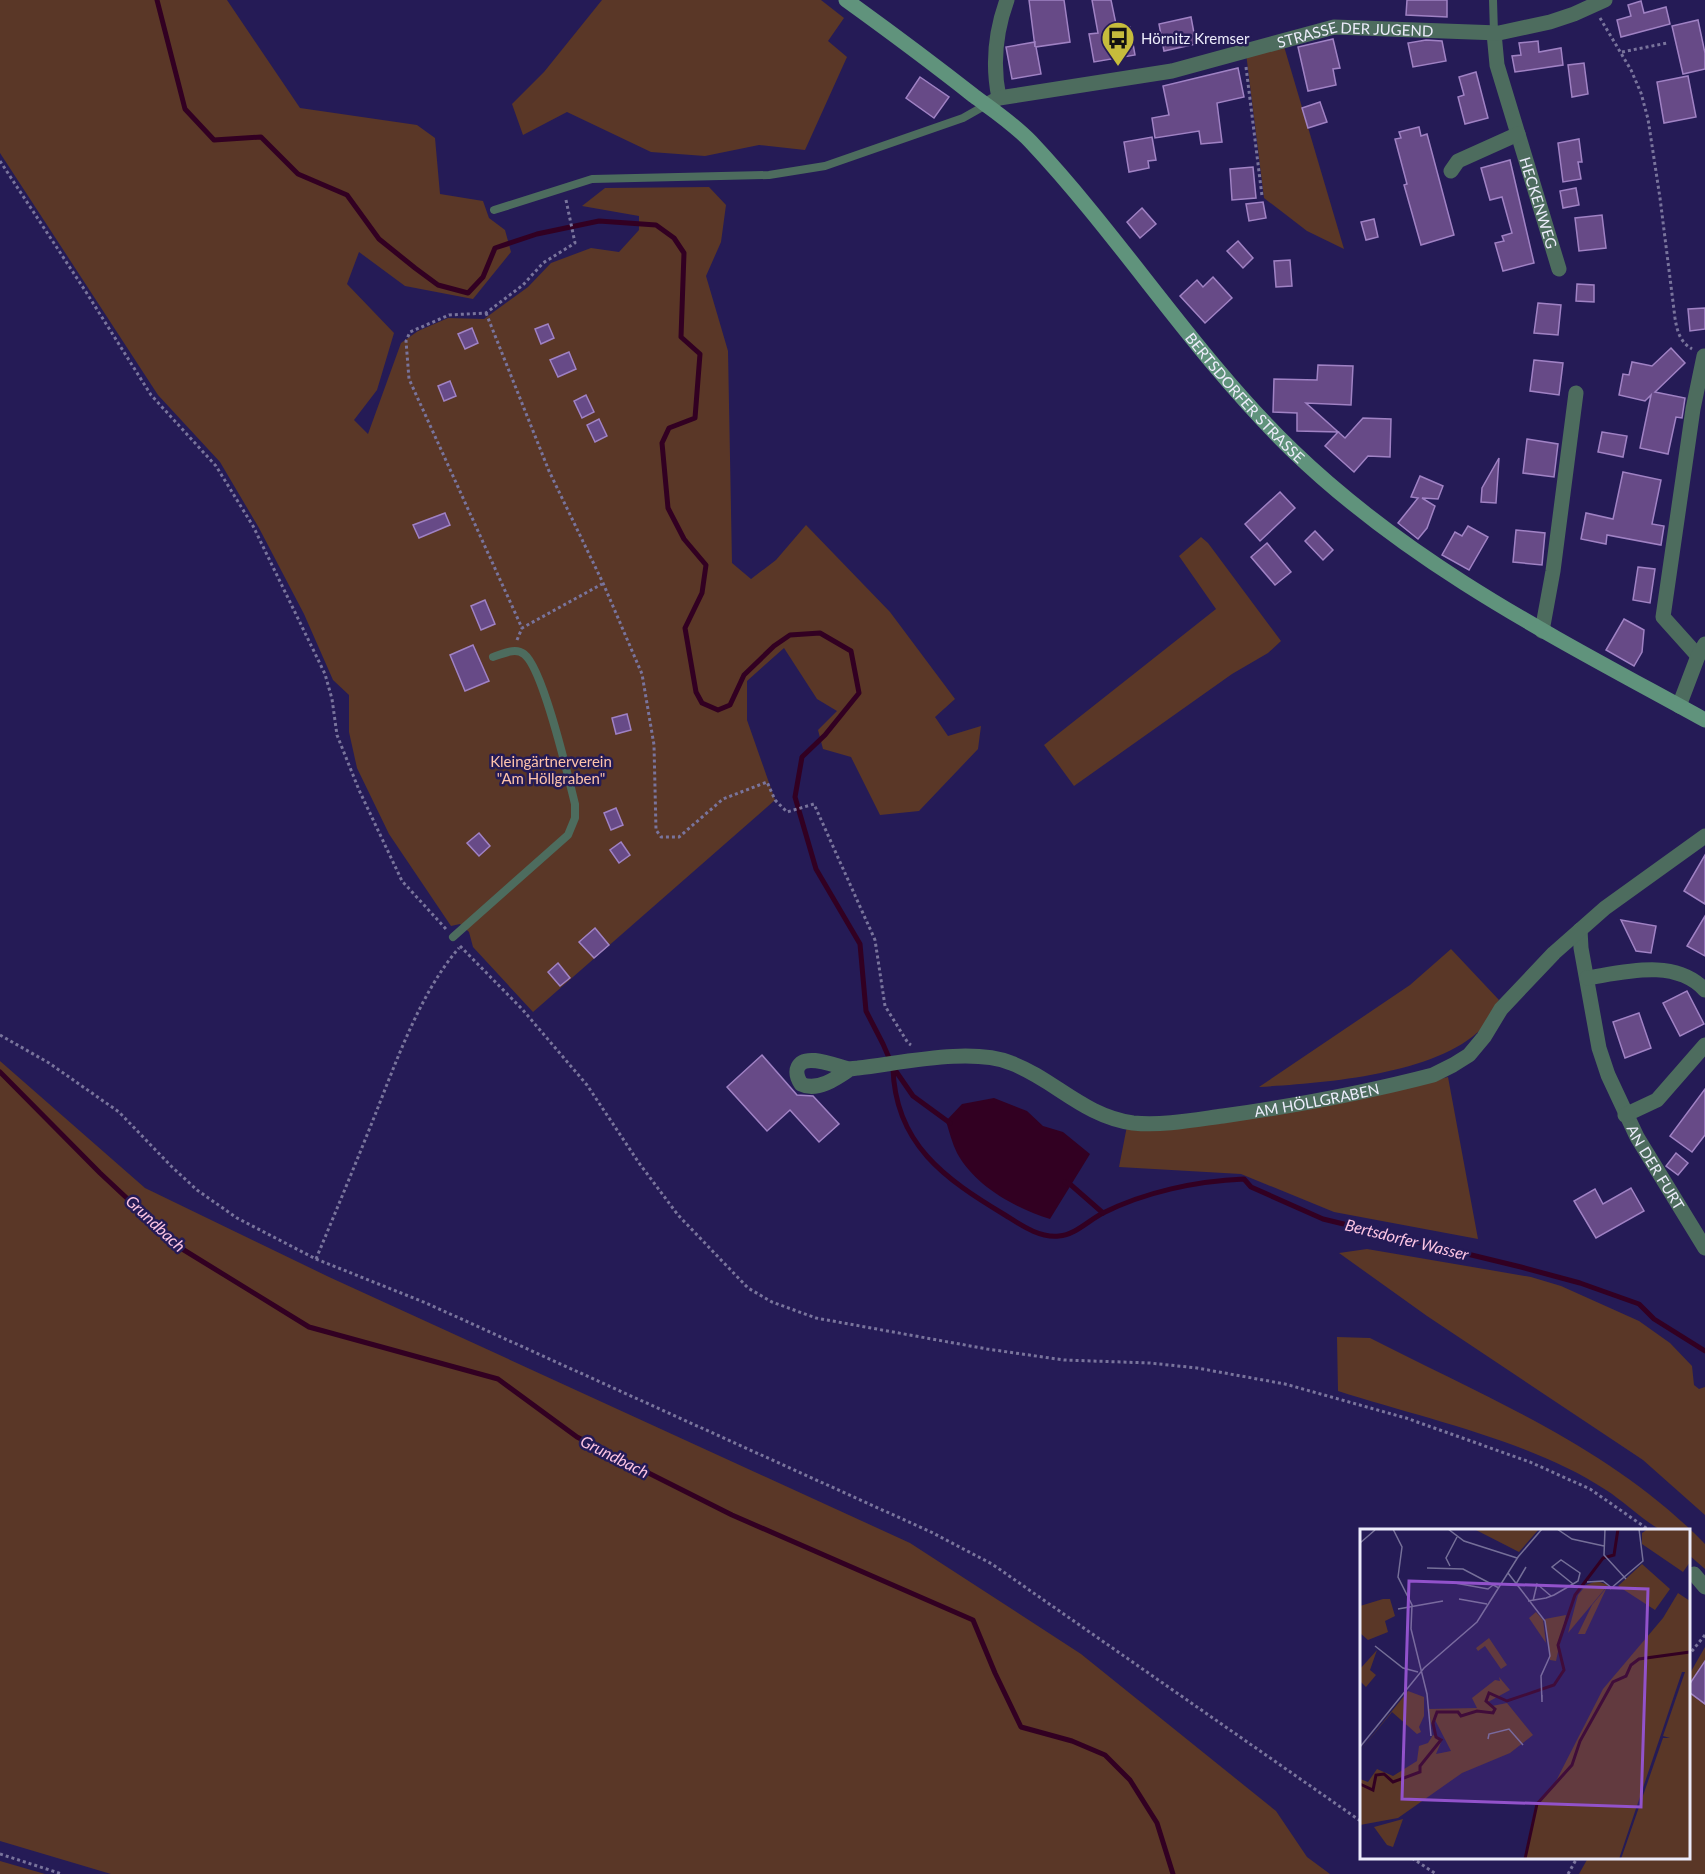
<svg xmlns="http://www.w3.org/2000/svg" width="1705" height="1874" font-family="Lato,sans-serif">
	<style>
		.green { fill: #5a3727 }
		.water { fill: #320022 }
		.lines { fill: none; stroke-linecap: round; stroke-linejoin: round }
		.stream { stroke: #320022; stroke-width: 5 }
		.building { fill: #674a87; stroke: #a082c4; stroke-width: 1.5 }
		.path { stroke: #79749c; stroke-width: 3; stroke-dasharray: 3 3; stroke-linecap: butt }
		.lane { stroke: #4d6c5e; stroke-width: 8 }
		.street { stroke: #4d6c5e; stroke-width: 15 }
		.secondary { stroke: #60937c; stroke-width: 15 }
		.labels { text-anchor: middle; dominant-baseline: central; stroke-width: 5; stroke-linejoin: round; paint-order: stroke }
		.poi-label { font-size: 15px; fill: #ececfb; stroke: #251b56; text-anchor: start }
		.street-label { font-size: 15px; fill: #ececfb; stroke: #251b56 }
		.park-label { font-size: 15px; fill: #fec4ab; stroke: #251b56 }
		.water-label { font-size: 16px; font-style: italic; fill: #fdc5e4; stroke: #251b56 }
		.inset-river { fill: none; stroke: #320022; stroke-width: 3 }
		.inset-road { fill: none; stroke: #756f98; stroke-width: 1.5 }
		.view { fill: #9252cb; fill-opacity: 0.15; stroke: #9252cb; stroke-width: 3 }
		.inset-edge { fill: none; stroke: #ececfb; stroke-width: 3 }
	</style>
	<rect width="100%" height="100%" fill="#251b56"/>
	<g class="green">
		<path d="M 0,0 L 227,0 L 300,108 L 417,125 L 435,138 L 440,194 L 483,201 L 489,218 L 505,230 L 511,252 L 473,299 L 405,286 L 359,252 L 347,284 L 394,333 L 377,390 L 354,420 L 368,434 L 401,343 L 418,331 L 448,318 L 484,319 L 528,287 L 551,263 L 591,248 L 619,252 L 639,230 L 639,216 L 582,206 L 605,188 L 709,187 L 726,205 L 721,242 L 706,276 L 728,351 L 732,563 L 751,579 L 776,560 L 806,525 L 890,612 L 955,699 L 935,717 L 948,736 L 981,726 L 978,749 L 919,811 L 880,815 L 851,757 L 823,749 L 818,730 L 837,711 L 817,699 L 784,648 L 747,681 L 747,720 L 775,800 L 533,1012 L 473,947 L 469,932 L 460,924 L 451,926 L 389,834 L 357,768 L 349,732 L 349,695 L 333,680 L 304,614 L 259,528 L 220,462 L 158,395 L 0,153 Z"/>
		<path d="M 602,0 L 821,0 L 844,18 L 828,41 L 847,57 L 805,150 L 759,145 L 705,156 L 651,152 L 567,112 L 523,135 L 512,104 L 544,72 Z"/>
		<path d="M 1283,43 L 1344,249 L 1307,231 L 1264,198 L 1246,53 Z"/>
		<path d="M 1201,537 L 1208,543 L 1281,641 L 1268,653 L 1232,674 L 1074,786 L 1044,745 L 1216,609 L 1179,556 Z"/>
		<path d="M 1451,949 L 1499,1000 C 1495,1008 1491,1018 1486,1024 C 1442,1075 1323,1083 1259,1087 L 1410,985 Z"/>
		<path d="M 0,1061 L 145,1188 L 329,1277 L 910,1543 L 1081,1654 L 1276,1811 L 1307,1857 L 1330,1874 L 111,1874 L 0,1841 Z"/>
		<path d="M 1448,1077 L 1478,1239 L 1334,1212 L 1241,1174 L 1119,1167 L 1127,1126 L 1409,1087 Z"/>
		<path d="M 1367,1249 L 1531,1277 L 1561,1286 L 1639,1321 L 1670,1343 L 1692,1366 L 1694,1385 L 1699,1389 L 1705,1387 L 1705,1515 L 1643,1460 L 1427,1316 L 1339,1253 Z"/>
		<path d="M 1337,1337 L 1370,1338 C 1487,1398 1612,1448 1705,1544 L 1705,1569 L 1689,1555 L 1688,1530 C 1681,1530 1668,1533 1661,1530 C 1645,1522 1622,1500 1606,1490 C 1532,1441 1422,1418 1338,1391 Z"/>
		<path d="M 1705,1647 L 1705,1874 L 1579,1874 L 1588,1858 L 1688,1858 L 1689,1675 Z"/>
		<path d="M 0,1861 L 45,1874 L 0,1874 Z"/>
	</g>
	<path class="water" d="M 994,1098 L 1027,1111 L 1043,1126 L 1063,1132 L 1090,1154 L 1050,1219 C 1015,1208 975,1186 957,1153 C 952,1143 949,1131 946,1121 L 962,1104 Z"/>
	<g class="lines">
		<g class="stream">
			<path d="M 157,0 L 185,109 L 214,140 L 261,137 L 298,174 L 347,195 L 379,239 L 415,268 L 438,285 L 468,293 L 483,277 L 495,248 L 537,234 L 599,221 L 656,225 L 674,238 L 684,253 L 681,337 L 700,354 L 695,418 L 669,428 L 662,443 L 668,508 L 684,539 L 706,565 L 702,593 L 685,628 L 696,692 L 702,703 L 718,710 L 730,705 L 744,675 L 774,646 L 790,635 L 820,633 L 851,651 L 859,693 L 825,735 L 802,757 L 795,797 L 816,869 L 860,944 L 866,1011 L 883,1044 L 893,1067 L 913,1096 L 950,1123"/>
			<path d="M 893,1068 C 895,1144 945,1179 1005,1215 C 1021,1225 1039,1238 1059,1236 C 1075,1235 1089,1220 1103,1213 C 1145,1192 1196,1181 1244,1179 L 1251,1187 L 1323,1219 L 1521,1267 L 1580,1283 L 1639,1304 L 1654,1319 L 1705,1351"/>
			<path d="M 0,1072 L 100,1173 L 179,1247 L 309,1327 L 498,1379 L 577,1437 L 732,1515 L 973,1620 L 995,1673 L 1021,1727 L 1072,1741 L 1105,1755 L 1130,1780 L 1157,1823 L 1173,1874"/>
			<path d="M 1065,1182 L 1071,1185 L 1103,1213"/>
		</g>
	</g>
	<g class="building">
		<path d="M 1029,0 L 1064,0 L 1070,42 L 1036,47 L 1041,74 L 1012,79 L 1006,47 L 1035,42 L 1035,47 Z"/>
		<path d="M 1092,0 L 1111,0 L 1117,29 L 1130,27 L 1135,55 L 1094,62 L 1089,34 L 1098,33 Z"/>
		<path d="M 1407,0 L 1447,0 L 1447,17 L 1406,15 Z"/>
		<path d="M 1641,1 L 1644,13 L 1666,7 L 1670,24 L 1621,37 L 1617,20 L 1631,16 L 1628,5 Z"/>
		<path d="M 1191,17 L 1196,44 L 1164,51 L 1159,24 Z"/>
		<path d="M 1698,20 L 1705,53 L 1705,69 L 1683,74 L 1672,26 Z"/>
		<path d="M 1333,39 L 1340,68 L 1333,69 L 1336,85 L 1308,91 L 1298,47 Z"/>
		<path d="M 1426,40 L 1442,41 L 1446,61 L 1413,67 L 1408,43 Z"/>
		<path d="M 1538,41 L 1539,52 L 1561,48 L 1563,65 L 1515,72 L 1512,56 L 1521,55 L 1519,43 Z"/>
		<path d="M 1584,63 L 1588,94 L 1572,97 L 1568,65 Z"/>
		<path d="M 1238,68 L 1244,97 L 1217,103 L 1222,142 L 1201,144 L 1199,131 L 1155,138 L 1152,118 L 1169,115 L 1163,86 Z"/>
		<path d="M 1476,72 L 1488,118 L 1465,124 L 1458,97 L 1464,95 L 1459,77 Z"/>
		<path d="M 1688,76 L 1696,117 L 1664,123 L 1657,82 Z"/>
		<path d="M 920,77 L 949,97 L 934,118 L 906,98 Z"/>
		<path d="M 1320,102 L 1327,122 L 1308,128 L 1302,108 Z"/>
		<path d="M 1419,127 L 1421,136 L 1427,134 L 1454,235 L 1421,245 L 1404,185 L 1407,184 L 1395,139 L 1401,138 L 1399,132 Z"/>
		<path d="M 1152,137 L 1156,160 L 1148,161 L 1149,168 L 1129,172 L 1124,142 Z"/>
		<path d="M 1579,139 L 1582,162 L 1578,162 L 1581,179 L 1563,182 L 1558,143 Z"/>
		<path d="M 1510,160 L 1534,263 L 1503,271 L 1495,243 L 1504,241 L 1502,236 L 1512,233 L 1502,197 L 1490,200 L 1481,168 Z"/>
		<path d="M 1253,167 L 1256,198 L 1232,200 L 1230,169 Z"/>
		<path d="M 1576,188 L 1579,205 L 1563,208 L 1560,191 Z"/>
		<path d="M 1263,202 L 1266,218 L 1249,221 L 1246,204 Z"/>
		<path d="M 1142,208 L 1156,224 L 1140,238 L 1127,222 Z"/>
		<path d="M 1602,215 L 1606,248 L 1579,251 L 1575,218 Z"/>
		<path d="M 1374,219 L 1378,237 L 1366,240 L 1361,222 Z"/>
		<path d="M 1238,241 L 1253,258 L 1243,268 L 1227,251 Z"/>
		<path d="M 1290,260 L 1292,286 L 1276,287 L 1274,261 Z"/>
		<path d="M 1213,277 L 1232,298 L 1205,323 L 1180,296 L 1197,280 L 1203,287 Z"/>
		<path d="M 1577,284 L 1594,285 L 1594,302 L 1576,301 Z"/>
		<path d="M 1538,303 L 1561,305 L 1558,335 L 1534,333 Z"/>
		<path d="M 1705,308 L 1705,329 L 1690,331 L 1688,309 Z"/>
		<path d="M 548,324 L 554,338 L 541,344 L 535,329 Z"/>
		<path d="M 472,328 L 478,343 L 465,349 L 458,334 Z"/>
		<path d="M 1671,348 L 1685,363 L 1655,392 L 1685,398 L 1682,418 L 1676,417 L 1668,454 L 1640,448 L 1651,395 L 1645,401 L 1619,395 L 1623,374 L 1629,375 L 1632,362 L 1652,366 Z"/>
		<path d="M 569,352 L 576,369 L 558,377 L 550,360 Z"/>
		<path d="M 1534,360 L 1563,363 L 1559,395 L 1530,391 Z"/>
		<path d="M 1318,365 L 1353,366 L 1351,405 L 1306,403 L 1345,438 L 1363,418 L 1391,419 L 1390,457 L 1368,456 L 1354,472 L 1325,446 L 1338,432 L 1297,431 L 1297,413 L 1273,412 L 1274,379 L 1317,380 Z"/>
		<path d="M 450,381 L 456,396 L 444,401 L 438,386 Z"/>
		<path d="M 586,395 L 594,412 L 582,418 L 574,401 Z"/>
		<path d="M 599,419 L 607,436 L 595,442 L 587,425 Z"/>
		<path d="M 1602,432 L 1627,436 L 1623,457 L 1598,452 Z"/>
		<path d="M 1527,439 L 1558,444 L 1554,477 L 1523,473 Z"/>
		<path d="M 1499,458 L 1496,503 L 1481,502 L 1482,488 Z"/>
		<path d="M 1623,472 L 1661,480 L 1652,524 L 1664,526 L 1661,545 L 1607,535 L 1606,544 L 1581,539 L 1586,513 L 1613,519 Z"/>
		<path d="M 1420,476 L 1443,486 L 1438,499 L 1422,498 L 1435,506 L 1427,528 L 1418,539 L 1398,523 L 1418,498 L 1411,497 Z"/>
		<path d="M 1280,492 L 1295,508 L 1260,541 L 1245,524 Z"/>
		<path d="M 445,513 L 450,525 L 419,538 L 413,525 Z"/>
		<path d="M 1468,526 L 1488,537 L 1469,570 L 1442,555 L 1455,532 L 1462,536 Z"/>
		<path d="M 1516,530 L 1545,533 L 1542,565 L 1513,562 Z"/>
		<path d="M 1315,531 L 1333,550 L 1323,560 L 1305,541 Z"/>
		<path d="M 1267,543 L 1291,572 L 1275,585 L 1251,557 Z"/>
		<path d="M 1638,567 L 1655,569 L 1650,603 L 1633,600 Z"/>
		<path d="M 485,600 L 495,624 L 481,630 L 471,606 Z"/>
		<path d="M 1624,619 L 1644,630 L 1642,652 L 1634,666 L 1606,650 Z"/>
		<path d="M 473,645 L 489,681 L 465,691 L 450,655 Z"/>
		<path d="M 627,714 L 631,730 L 616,734 L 612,718 Z"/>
		<path d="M 616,808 L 623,825 L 611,830 L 604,813 Z"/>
		<path d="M 479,833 L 490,846 L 479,856 L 467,843 Z"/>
		<path d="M 621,842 L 630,855 L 619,863 L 610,850 Z"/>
		<path d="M 1705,855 L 1705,904 L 1684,891 Z"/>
		<path d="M 1705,916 L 1705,956 L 1687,946 Z"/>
		<path d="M 1621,920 L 1656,926 L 1651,953 L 1636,951 Z"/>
		<path d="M 595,928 L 609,945 L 594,958 L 579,942 Z"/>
		<path d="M 558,963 L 570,978 L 560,986 L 548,972 Z"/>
		<path d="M 1687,991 L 1704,1024 L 1680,1036 L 1663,1003 Z"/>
		<path d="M 1639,1013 L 1651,1048 L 1625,1058 L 1613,1022 Z"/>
		<path d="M 762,1055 L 797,1095 L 813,1096 L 839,1124 L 819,1142 L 790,1110 L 767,1131 L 727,1087 Z"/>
		<path d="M 1705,1089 L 1705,1135 L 1692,1152 L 1670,1136 Z"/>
		<path d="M 1676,1153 L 1688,1163 L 1678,1175 L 1666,1166 Z"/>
		<path d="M 1631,1188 L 1644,1211 L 1596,1238 L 1574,1201 L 1595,1189 L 1603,1204 Z"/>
		<path d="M 1705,1661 L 1705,1704 L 1689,1692 L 1689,1685 Z"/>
	</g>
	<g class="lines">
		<g class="path">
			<path d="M 1600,18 L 1631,70 L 1641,93 L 1648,119 L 1660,198 L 1675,318 C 1677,331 1680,342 1692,349"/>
			<path d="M 1622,52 L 1667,43"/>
			<path d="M 1246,67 L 1262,196"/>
			<path d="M 0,161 L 86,292 L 151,395 L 216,466 L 253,526 L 325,674 L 332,699 L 337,735 L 359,790 L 402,881 L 446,929"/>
			<path d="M 566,200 L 575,243 L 543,263 L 523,285 L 486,313 L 449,315 L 410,332 L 406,341 L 409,379 L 522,628 L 602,584"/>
			<path d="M 486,313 L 549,471 L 603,583 L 642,674 L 654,745 L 656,830 L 661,837 L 679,837 L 723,799 L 767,782 L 775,800 L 787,812 L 814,804 L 875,940 L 885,1006 L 908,1043 L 911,1045"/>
			<path d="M 517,640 L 522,628"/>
			<path d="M 460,946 L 522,1009 L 587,1085 L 639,1163 L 678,1215 L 748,1288 L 772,1302 L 816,1318 L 987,1349 L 1064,1360 L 1150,1363 L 1197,1368 L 1285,1384 L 1406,1418 L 1530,1462 L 1590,1489 L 1649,1530"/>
			<path d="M 0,1035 L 49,1063 L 119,1112 L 171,1166 L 197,1190 L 237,1218 L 316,1259 L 426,1303 L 931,1532 L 992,1564 L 1362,1822"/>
			<path d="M 316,1259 C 336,1211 356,1163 375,1115 C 396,1062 421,991 459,948"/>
			<path d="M 1688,1656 L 1705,1635"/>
			<path d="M 0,1854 L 62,1874"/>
			<path d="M 1412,1858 L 1436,1874"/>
			<path d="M 1568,1874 L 1577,1858"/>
		</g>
		<g class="lane">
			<path d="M 1493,0 L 1494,33"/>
			<path d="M 494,210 L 592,179 L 769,175 L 825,166 L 963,118 L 986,105"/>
			<path d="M 453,937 L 568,835 L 575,818 L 575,804 C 568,776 543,668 524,654 C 515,647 503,654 493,657"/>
		</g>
		<g class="street">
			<path id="s1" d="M 1494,33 L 1497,65 L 1559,269"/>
			<path d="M 999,98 C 992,64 995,33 1007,0"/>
			<path id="s2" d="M 986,105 L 999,98 L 1172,71 L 1334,27 L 1499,33 L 1550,22 L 1574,14 L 1605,0"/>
			<path d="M 1451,171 L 1458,161 L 1518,134"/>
			<path d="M 1542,631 L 1553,571 L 1576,393"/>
			<path d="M 1698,656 L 1663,617 L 1693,409 L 1704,356"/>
			<path d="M 1679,706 L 1698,656 L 1705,644"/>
			<path id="s3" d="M 1580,930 L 1581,948 L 1599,1048 L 1608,1075 L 1637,1137 L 1705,1248"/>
			<path d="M 1587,978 C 1625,972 1675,958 1705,990"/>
			<path id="s4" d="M 850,1069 C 837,1078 817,1092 801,1084 C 798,1079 795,1073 798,1067 C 805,1052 838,1067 849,1069 C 851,1069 856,1068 858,1068 C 902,1063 971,1047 1011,1063 C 1054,1079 1083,1116 1133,1123 C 1162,1126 1194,1120 1223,1116 C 1293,1106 1364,1093 1433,1075 L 1453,1065 L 1469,1055 L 1484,1037 L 1501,1009 L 1554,953 L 1605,908 L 1705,836"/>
			<path d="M 1625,1115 L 1657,1100 L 1705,1045"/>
			<path d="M 1694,1574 L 1705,1587"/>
		</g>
		<path class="secondary" id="s5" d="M 846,0 C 889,31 932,63 974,96 C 993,110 1014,124 1031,142 C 1123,240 1195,356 1292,450 C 1413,567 1560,640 1705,720"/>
	</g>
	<defs>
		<symbol id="bus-pin" viewBox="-11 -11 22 30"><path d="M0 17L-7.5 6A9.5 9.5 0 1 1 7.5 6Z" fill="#c6bc3c" stroke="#251b56"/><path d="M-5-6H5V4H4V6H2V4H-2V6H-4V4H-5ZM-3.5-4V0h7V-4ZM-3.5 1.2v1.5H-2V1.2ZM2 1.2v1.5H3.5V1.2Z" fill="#111"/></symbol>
	</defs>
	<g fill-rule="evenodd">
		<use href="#bus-pin" x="1099" y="19" width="38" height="52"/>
	</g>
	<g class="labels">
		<g class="poi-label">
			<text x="1141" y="38">Hörnitz Kremser</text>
		</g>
		<g class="street-label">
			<text stroke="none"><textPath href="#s2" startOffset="378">STRASSE DER JUGEND</textPath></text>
			<text stroke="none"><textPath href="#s1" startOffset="176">HECKENWEG</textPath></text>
			<text stroke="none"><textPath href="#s5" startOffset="567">BERTSDORFER STRASSE</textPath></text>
			<text stroke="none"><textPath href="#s4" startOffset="612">AM HÖLLGRABEN</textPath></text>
			<text stroke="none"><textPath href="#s3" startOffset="252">AN DER FURT</textPath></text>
		</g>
		<g class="park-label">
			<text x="551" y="761">Kleingärtnerverein<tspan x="551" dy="17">"Am Höllgraben"</tspan></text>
		</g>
		<g class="water-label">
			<text transform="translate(156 1223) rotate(43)">Grundbach</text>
			<text transform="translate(1407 1239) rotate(14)">Bertsdorfer Wasser</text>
			<text transform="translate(615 1456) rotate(27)">Grundbach</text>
		</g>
	</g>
	<g transform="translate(1360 1529)">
		<rect width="330" height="330" fill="#251b56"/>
		<path d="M 114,0 L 179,0 L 159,23 ZM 288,0 L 330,0 L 330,33 L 323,43 L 282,15 L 282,4 ZM 282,35 L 310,60 L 295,81 L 258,57 ZM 237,52 L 248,56 L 208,104 L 218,66 L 226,56 ZM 247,58 L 225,105 L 218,105 L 232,76 ZM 318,64 L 330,72 L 330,330 L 261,330 L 303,209 L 310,209 L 303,207 L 325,143 L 322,143 L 259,330 L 164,330 L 176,275 L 194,256 L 243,160 L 303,89 ZM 23,70 L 30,70 L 35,87 L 25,92 L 28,103 L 8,111 L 0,104 L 0,77 ZM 176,83 L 183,91 L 186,114 L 169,89 ZM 206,86 L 196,132 L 190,131 L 185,90 ZM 129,109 L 147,136 L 141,140 L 125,117 L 118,122 L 116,119 ZM 17,121 L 10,141 L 16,146 L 6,158 L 0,152 L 0,140 ZM 139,148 L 150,161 L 128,173 L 132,177 L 147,174 L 173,206 L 150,224 L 102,244 L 38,289 L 0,296 L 0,250 L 8,253 L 17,240 L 33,247 L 57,232 L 59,217 L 68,214 L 73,206 L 82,211 L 76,225 L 91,222 L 74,189 L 71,196 L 69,180 L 117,179 L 112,169 L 135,151 L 140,152 ZM 48,162 L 64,168 L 64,187 L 59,198 L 61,203 L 57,205 L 32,183 L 0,222 ZM 43,290 L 33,318 L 27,316 L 14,298 Z" fill="#5a3727"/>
		<path class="inset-river" d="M 0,255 L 13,261 L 16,246 L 24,245 L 33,253 L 60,243 L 60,237 L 81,211 L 76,208 L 73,194 L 77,183 L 98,183 L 101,187 L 117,182 L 133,184 L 135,180 L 126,172 L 129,164 L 147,172 L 194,156 L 204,141 L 198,116 L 215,66 L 243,29 L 254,26 L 258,0M 165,330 L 177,275 L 212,236 L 220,212 L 253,153 L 266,147 L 271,136 L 279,130 L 330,123"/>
		<path class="inset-road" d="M 33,0 L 42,18 L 38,48 L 52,76 L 51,100 L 67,165 L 71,207M 88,0 L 104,12 L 157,29M 197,0 L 212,10 L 244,17M 245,0 L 244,26 L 266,50M 0,14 L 15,1M 90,37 L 86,29 L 97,8M 67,39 L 103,40 L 139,59M 148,44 L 185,92 L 190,127 L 181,147 L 182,173 L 182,166M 227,53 L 243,52 L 252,59M 95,54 L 128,60 L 133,56M 156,55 L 166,38M 250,60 L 283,32 L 279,0M 99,70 L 127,75M 168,72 L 186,69 L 194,66 L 213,55 L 218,52 L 220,44 L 201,31 L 192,38 L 213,55M 173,72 L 177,55 L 191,67M 38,80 L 83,72M 15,117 L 43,139 L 58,143M 128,210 L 129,205 L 149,200 L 163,216M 0,218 L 64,139 L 117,93 L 158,28 L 182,0"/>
		<path class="view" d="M 49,52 L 288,60 L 281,278 L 42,270 Z"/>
		<rect width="330" height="330" class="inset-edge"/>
	</g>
</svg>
